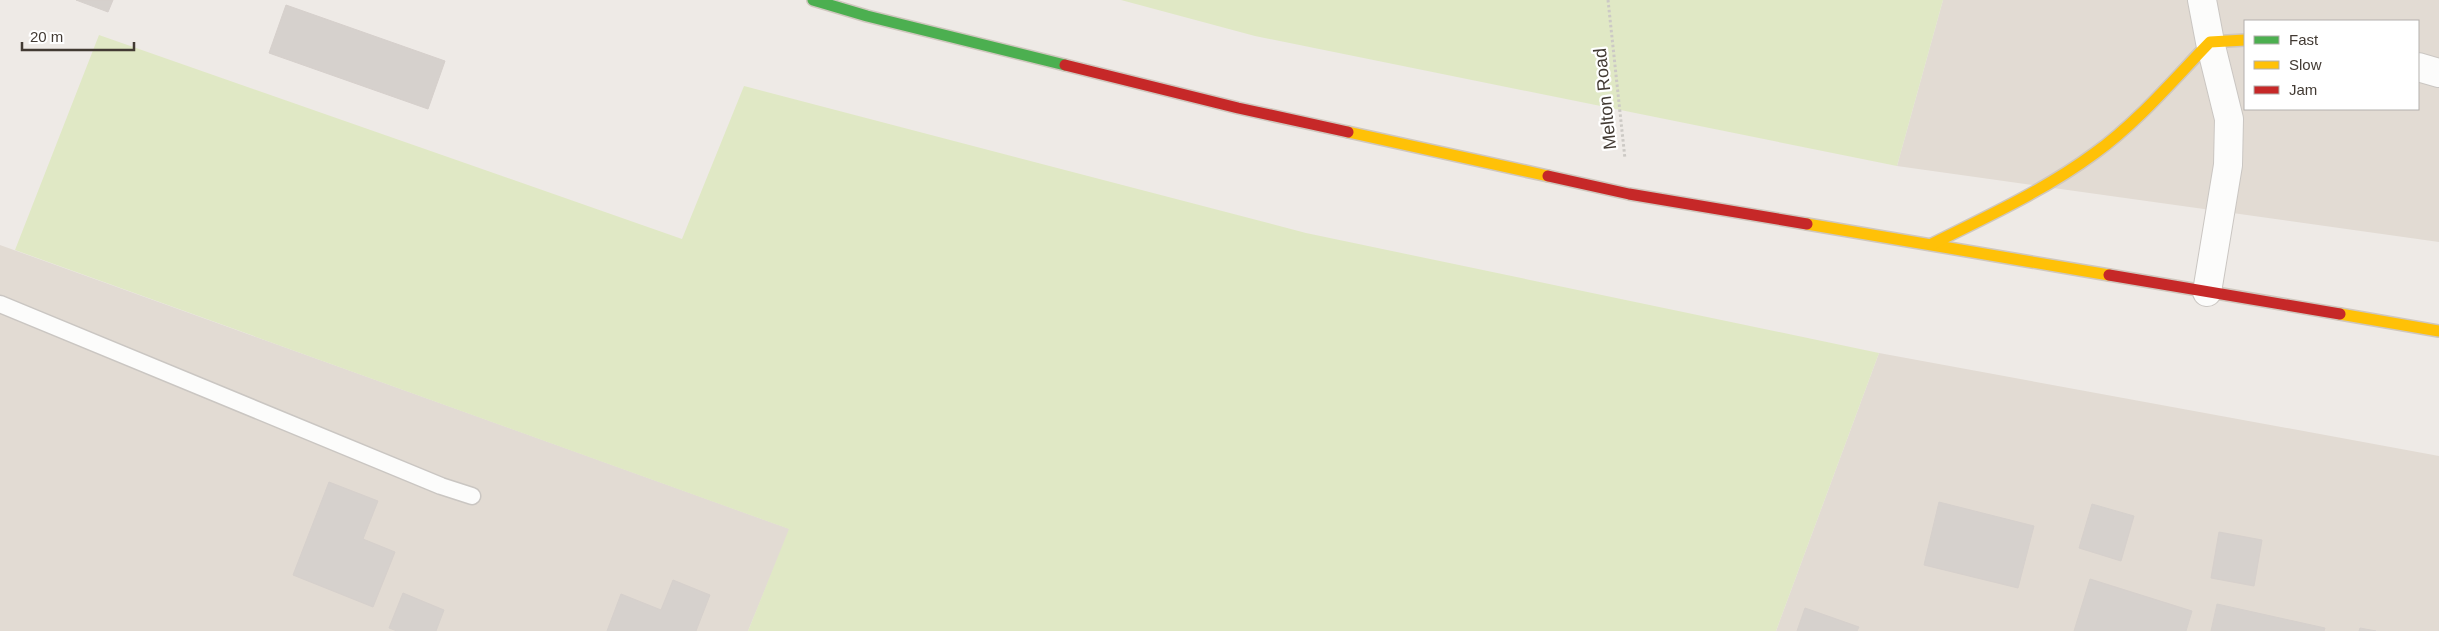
<svg xmlns="http://www.w3.org/2000/svg" width="2439" height="631" font-family="Helvetica,sans-serif">
	<style>
		.residential { fill: #e2dbd3; fill-rule: evenodd }
		.green { fill: #e0e8c5 }
		.building { fill: #d6d1cd; stroke: #d6d0cc }
		.lines { fill: none; stroke-linecap: round; stroke-linejoin: round }
		.lane-casing { stroke: #cac6c2; stroke-width: 19 }
		.street-casing { stroke: #cac6c2; stroke-width: 30 }
		.fast-casing { stroke: #cfc7be; stroke-width: 14 }
		.slow-casing { stroke: #cfc7be; stroke-width: 14 }
		.jam-casing { stroke: #cfc7be; stroke-width: 14 }
		.path { stroke: #ccc9c5; stroke-width: 3; stroke-dasharray: 2.5 2.5; stroke-linecap: butt }
		.lane { stroke: #fcfcfb; stroke-width: 16 }
		.street { stroke: #fcfcfb; stroke-width: 28 }
		.fast { stroke: #4caf50; stroke-width: 11 }
		.slow { stroke: #ffc107; stroke-width: 11 }
		.jam { stroke: #c62828; stroke-width: 11 }
		.labels { text-anchor: middle; dominant-baseline: central; stroke-width: 4.5; stroke-linejoin: round; paint-order: stroke }
		.street-label { font-size: 18px; fill: #423a33; stroke: #fff }
	</style>
	<rect width="100%" height="100%" fill="#eeeae6"/>
	<g class="residential">
		<path d="M 1943,0 L 2439,0 L 2439,242 L 1897,166 ZM 2245,21 L 2418,21 L 2418,109 L 2245,109 Z"/>
		<path d="M 0,245 L 790,529 L 748,631 L 0,631 Z"/>
		<path d="M 1879,353 L 2439,456 L 2439,631 L 1776,631 Z"/>
	</g>
	<g class="green">
		<path d="M 1121,0 L 1943,0 L 1897,166 L 1255,36 Z"/>
		<path d="M 99,35 L 682,239 L 744,86 L 1306,233 L 1879,353 L 1776,631 L 748,631 L 789,529 L 15,250 Z"/>
	</g>
	<g class="building">
		<path d="M 76,0 L 113,0 L 108,12 Z"/>
		<path d="M 286,5 L 445,61 L 428,109 L 269,53 Z"/>
		<path d="M 329,482 L 378,501 L 363,539 L 395,552 L 373,607 L 293,575 Z"/>
		<path d="M 1939,502 L 2034,526 L 2018,588 L 1924,565 Z"/>
		<path d="M 2092,504 L 2134,516 L 2121,561 L 2079,548 Z"/>
		<path d="M 2219,532 L 2262,540 L 2254,586 L 2211,578 Z"/>
		<path d="M 2090,579 L 2192,611 L 2186,631 L 2074,631 Z"/>
		<path d="M 673,580 L 710,595 L 696,631 L 607,631 L 621,594 L 661,610 Z"/>
		<path d="M 403,593 L 444,610 L 436,631 L 397,631 L 389,628 Z"/>
		<path d="M 2217,604 L 2325,628 L 2324,631 L 2211,631 Z"/>
		<path d="M 1805,608 L 1859,627 L 1857,631 L 1797,631 Z"/>
		<path d="M 2360,628 L 2376,631 L 2359,631 Z"/>
	</g>
	<g class="lines">
		<defs>
			<path id="lane" d="M 0,304 L 441,486 L 472,496"/>
			<g id="street">
				<path d="M 2202,0 L 2210,42 L 2229,119 L 2228,165 L 2207,292"/>
				<path d="M 2418,67 L 2439,73"/>
			</g>
			<path id="fast" d="M 813,0 L 867,16 L 1065,65"/>
			<g id="slow">
				<path d="M 1348,132 L 1548,176"/>
				<path d="M 1807,224 L 2109,275"/>
				<path d="M 1932,244 C 1988,216 2045,190 2095,153 C 2136,124 2175,78 2210,42 L 2245,40"/>
				<path d="M 2340,314 L 2439,331"/>
			</g>
			<g id="jam">
				<path d="M 1065,65 L 1238,108 L 1348,132"/>
				<path d="M 1548,176 L 1629,194 L 1807,224"/>
				<path d="M 2109,275 L 2340,314"/>
			</g>
		</defs>
		<use href="#lane" class="lane-casing"/>
		<use href="#street" class="street-casing"/>
		<use href="#fast" class="fast-casing"/>
		<use href="#slow" class="slow-casing"/>
		<use href="#jam" class="jam-casing"/>
		<path class="path" d="M 1608,0 L 1625,159"/>
		<use href="#lane" class="lane"/>
		<use href="#street" class="street"/>
		<use href="#fast" class="fast"/>
		<use href="#slow" class="slow"/>
		<use href="#jam" class="jam"/>
	</g>
	<g class="labels">
		<g class="street-label">
			<text transform="translate(1605 99) rotate(-96)">Melton Road</text>
		</g>
	</g>
	<rect x="2244" y="20" width="175" height="90" fill="#ffffff" stroke="#b3b0ad"/>
	<rect x="2254" y="36" width="25" height="8" fill="#4caf50" stroke="#b3b0ad"/>
	<text x="2289" y="45" font-size="15" fill="#423a33">Fast</text>
	<rect x="2254" y="61" width="25" height="8" fill="#ffc107" stroke="#b3b0ad"/>
	<text x="2289" y="70" font-size="15" fill="#423a33">Slow</text>
	<rect x="2254" y="86" width="25" height="8" fill="#c62828" stroke="#b3b0ad"/>
	<text x="2289" y="95" font-size="15" fill="#423a33">Jam</text>
	<path d="M22 42v8h112v-8" fill="none" stroke="#423a33" stroke-width="2.5"/>
	<text x="30" y="42" font-size="15" fill="#423a33" stroke="#ffffff" stroke-width="4" paint-order="stroke">20 m</text>
</svg>
